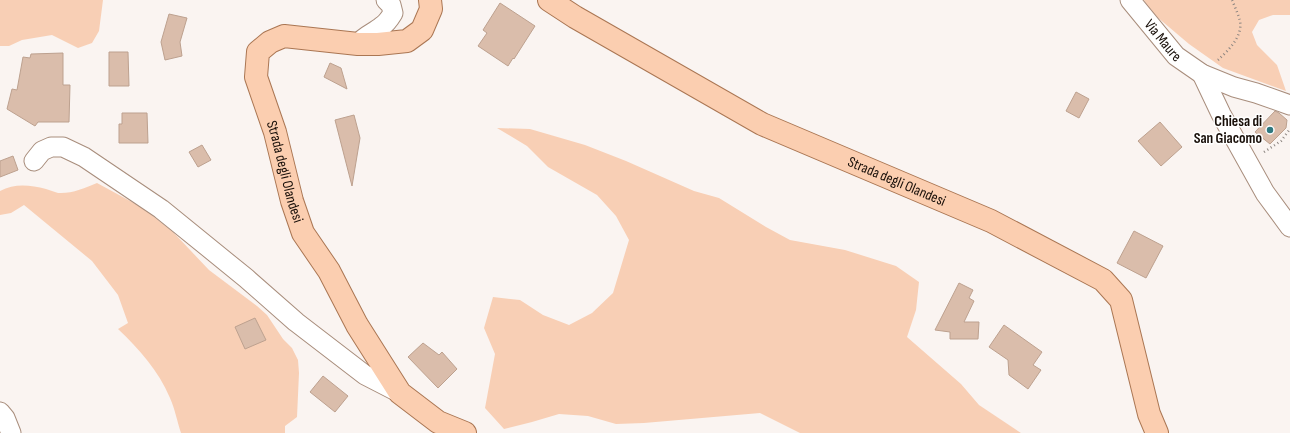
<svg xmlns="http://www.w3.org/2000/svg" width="1290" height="433" font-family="'Sofia Sans Condensed',sans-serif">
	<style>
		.green { fill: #f8cfb5 }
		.building { fill: #dabdab; stroke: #bda18f }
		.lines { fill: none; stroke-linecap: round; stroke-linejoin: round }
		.minor-casing { stroke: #a88d7c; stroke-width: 21 }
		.major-casing { stroke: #aa7653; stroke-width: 24 }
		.path { stroke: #8c8580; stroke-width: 2.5; stroke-dasharray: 1 3; stroke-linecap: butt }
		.minor { stroke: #fff; stroke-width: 19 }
		.major { stroke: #fbceb0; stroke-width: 22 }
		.poi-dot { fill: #2f787f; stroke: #fff; stroke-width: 1.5 }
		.labels { text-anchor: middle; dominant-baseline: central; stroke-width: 3; stroke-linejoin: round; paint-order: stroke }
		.street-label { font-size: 15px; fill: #170e08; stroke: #fff }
		.poi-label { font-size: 15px; font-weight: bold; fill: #170e08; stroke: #fff; text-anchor: end }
	</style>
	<rect width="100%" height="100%" fill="#faf4f1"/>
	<g class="green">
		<path d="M 0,0 L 103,0 L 99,31 L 92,43 L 78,48 L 52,35 L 22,40 L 9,46 L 0,46 Z"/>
		<path d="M 1144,0 L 1290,0 L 1290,15 L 1273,15 L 1259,20 L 1252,32 L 1257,45 L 1277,65 L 1286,91 L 1223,68 L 1189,44 L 1150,11 Z"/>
		<path d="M 497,128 L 530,129 L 585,145 L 626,161 L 694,191 L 719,198 L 766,227 L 790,240 L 845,250 L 896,266 L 919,282 L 916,310 L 907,337 L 961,384 L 979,405 L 1021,433 L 800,433 L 760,413 L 644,423 L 616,424 L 588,416 L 559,414 L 532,422 L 504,429 L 485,408 L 495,354 L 484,328 L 493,297 L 520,300 L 543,315 L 569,325 L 592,313 L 613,293 L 629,240 L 616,216 L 597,195 L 548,167 L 527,146 Z"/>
		<path d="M 97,183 L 143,208 L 173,232 L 209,270 L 257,306 L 267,315 L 283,339 L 292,348 L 298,360 L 299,373 L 297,417 L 285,426 L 285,433 L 181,433 C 177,421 175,409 170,398 C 158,370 140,350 118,329 L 128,323 L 118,295 L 92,261 L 24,205 L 11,213 L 0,215 L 0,191 C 15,183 30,185 46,189 C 50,190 54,192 58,193 C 71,194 85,188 97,183 Z"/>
	</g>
	<g class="building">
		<path d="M 500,3 L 535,26 L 514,59 L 513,58 L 508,66 L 478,46 L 487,33 L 483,30 Z"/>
		<path d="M 169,14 L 187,18 L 180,42 L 182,56 L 165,60 L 161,42 Z"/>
		<path d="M 109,52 L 128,52 L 129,86 L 109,86 Z"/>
		<path d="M 63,53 L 63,85 L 70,85 L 69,122 L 38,122 L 35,126 L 7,109 L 12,89 L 17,90 L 23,57 L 30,58 L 31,54 Z"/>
		<path d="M 330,63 L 341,68 L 347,89 L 324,77 Z"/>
		<path d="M 1076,92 L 1089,99 L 1079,118 L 1066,111 Z"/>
		<path d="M 1275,111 L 1279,113 L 1287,120 L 1286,128 L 1270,144 L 1255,132 Z"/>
		<path d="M 122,113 L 147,113 L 148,143 L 119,143 L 119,124 L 122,124 Z"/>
		<path d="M 354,115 L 360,138 L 352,186 L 335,120 Z"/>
		<path d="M 1160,122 L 1182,147 L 1161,166 L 1138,141 Z"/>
		<path d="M 202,145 L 211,160 L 198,167 L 189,152 Z"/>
		<path d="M 13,156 L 18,170 L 0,177 L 0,161 Z"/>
		<path d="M 1134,231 L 1163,246 L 1146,278 L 1117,263 Z"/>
		<path d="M 959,283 L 973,290 L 969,298 L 974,301 L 964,322 L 979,322 L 978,339 L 950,339 L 950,332 L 935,330 Z"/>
		<path d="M 255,318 L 266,340 L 245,349 L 235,327 Z"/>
		<path d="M 1004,325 L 1042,352 L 1033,365 L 1041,370 L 1028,389 L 1009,375 L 1008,360 L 989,347 Z"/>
		<path d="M 423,343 L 439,355 L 442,352 L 457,369 L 438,388 L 408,357 Z"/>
		<path d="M 323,376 L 348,396 L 335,412 L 310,392 Z"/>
	</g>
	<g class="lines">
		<defs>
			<g id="minor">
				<path id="s1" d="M 1130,0 L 1176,56 L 1202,74 L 1234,87 L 1256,93 L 1290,105"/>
				<path d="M 358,44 C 365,35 374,33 382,26 C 387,23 390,18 393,13 L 391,5 L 386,0"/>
				<path d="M 1202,74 L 1221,114 L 1265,193 L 1290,227"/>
				<path d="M 34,161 L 42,151 L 51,147 L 63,147 L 84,157 L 161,209 L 246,278 L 296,322 L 365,375 L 400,393"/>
				<path d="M 0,412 L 5,418 L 11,433"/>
			</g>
			<g id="major">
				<path id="s2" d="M 430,0 L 431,9 L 422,30 L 407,41 L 378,44 L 358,44 L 284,36 L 270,42 L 258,52 L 256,77 L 275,132 L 292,201 L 303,233 L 329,271 L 357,325 L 400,393 L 438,422 L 465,433"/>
				<path id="s3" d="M 549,0 L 575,17 L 762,124 L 991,221 L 1103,280 L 1121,300 L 1149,414 L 1157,433"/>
			</g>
		</defs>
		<use href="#minor" class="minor-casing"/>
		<use href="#major" class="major-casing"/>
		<g class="path">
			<path d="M 1218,60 C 1228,51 1243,36 1240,21 C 1238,14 1235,7 1232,0"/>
			<path d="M 1264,152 L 1281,141 L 1290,129"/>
		</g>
		<use href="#minor" class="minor"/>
		<use href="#major" class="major"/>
	</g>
	<circle class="poi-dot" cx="1270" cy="130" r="4"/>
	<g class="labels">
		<g class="street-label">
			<text stroke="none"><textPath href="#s1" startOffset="52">Via Maure</textPath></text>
			<text stroke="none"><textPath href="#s2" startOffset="329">Strada degli Olandesi</textPath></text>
			<text stroke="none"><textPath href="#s3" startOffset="393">Strada degli Olandesi</textPath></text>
		</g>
		<g class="poi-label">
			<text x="1262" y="121">Chiesa di<tspan x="1262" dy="17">San Giacomo</tspan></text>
		</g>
	</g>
</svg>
